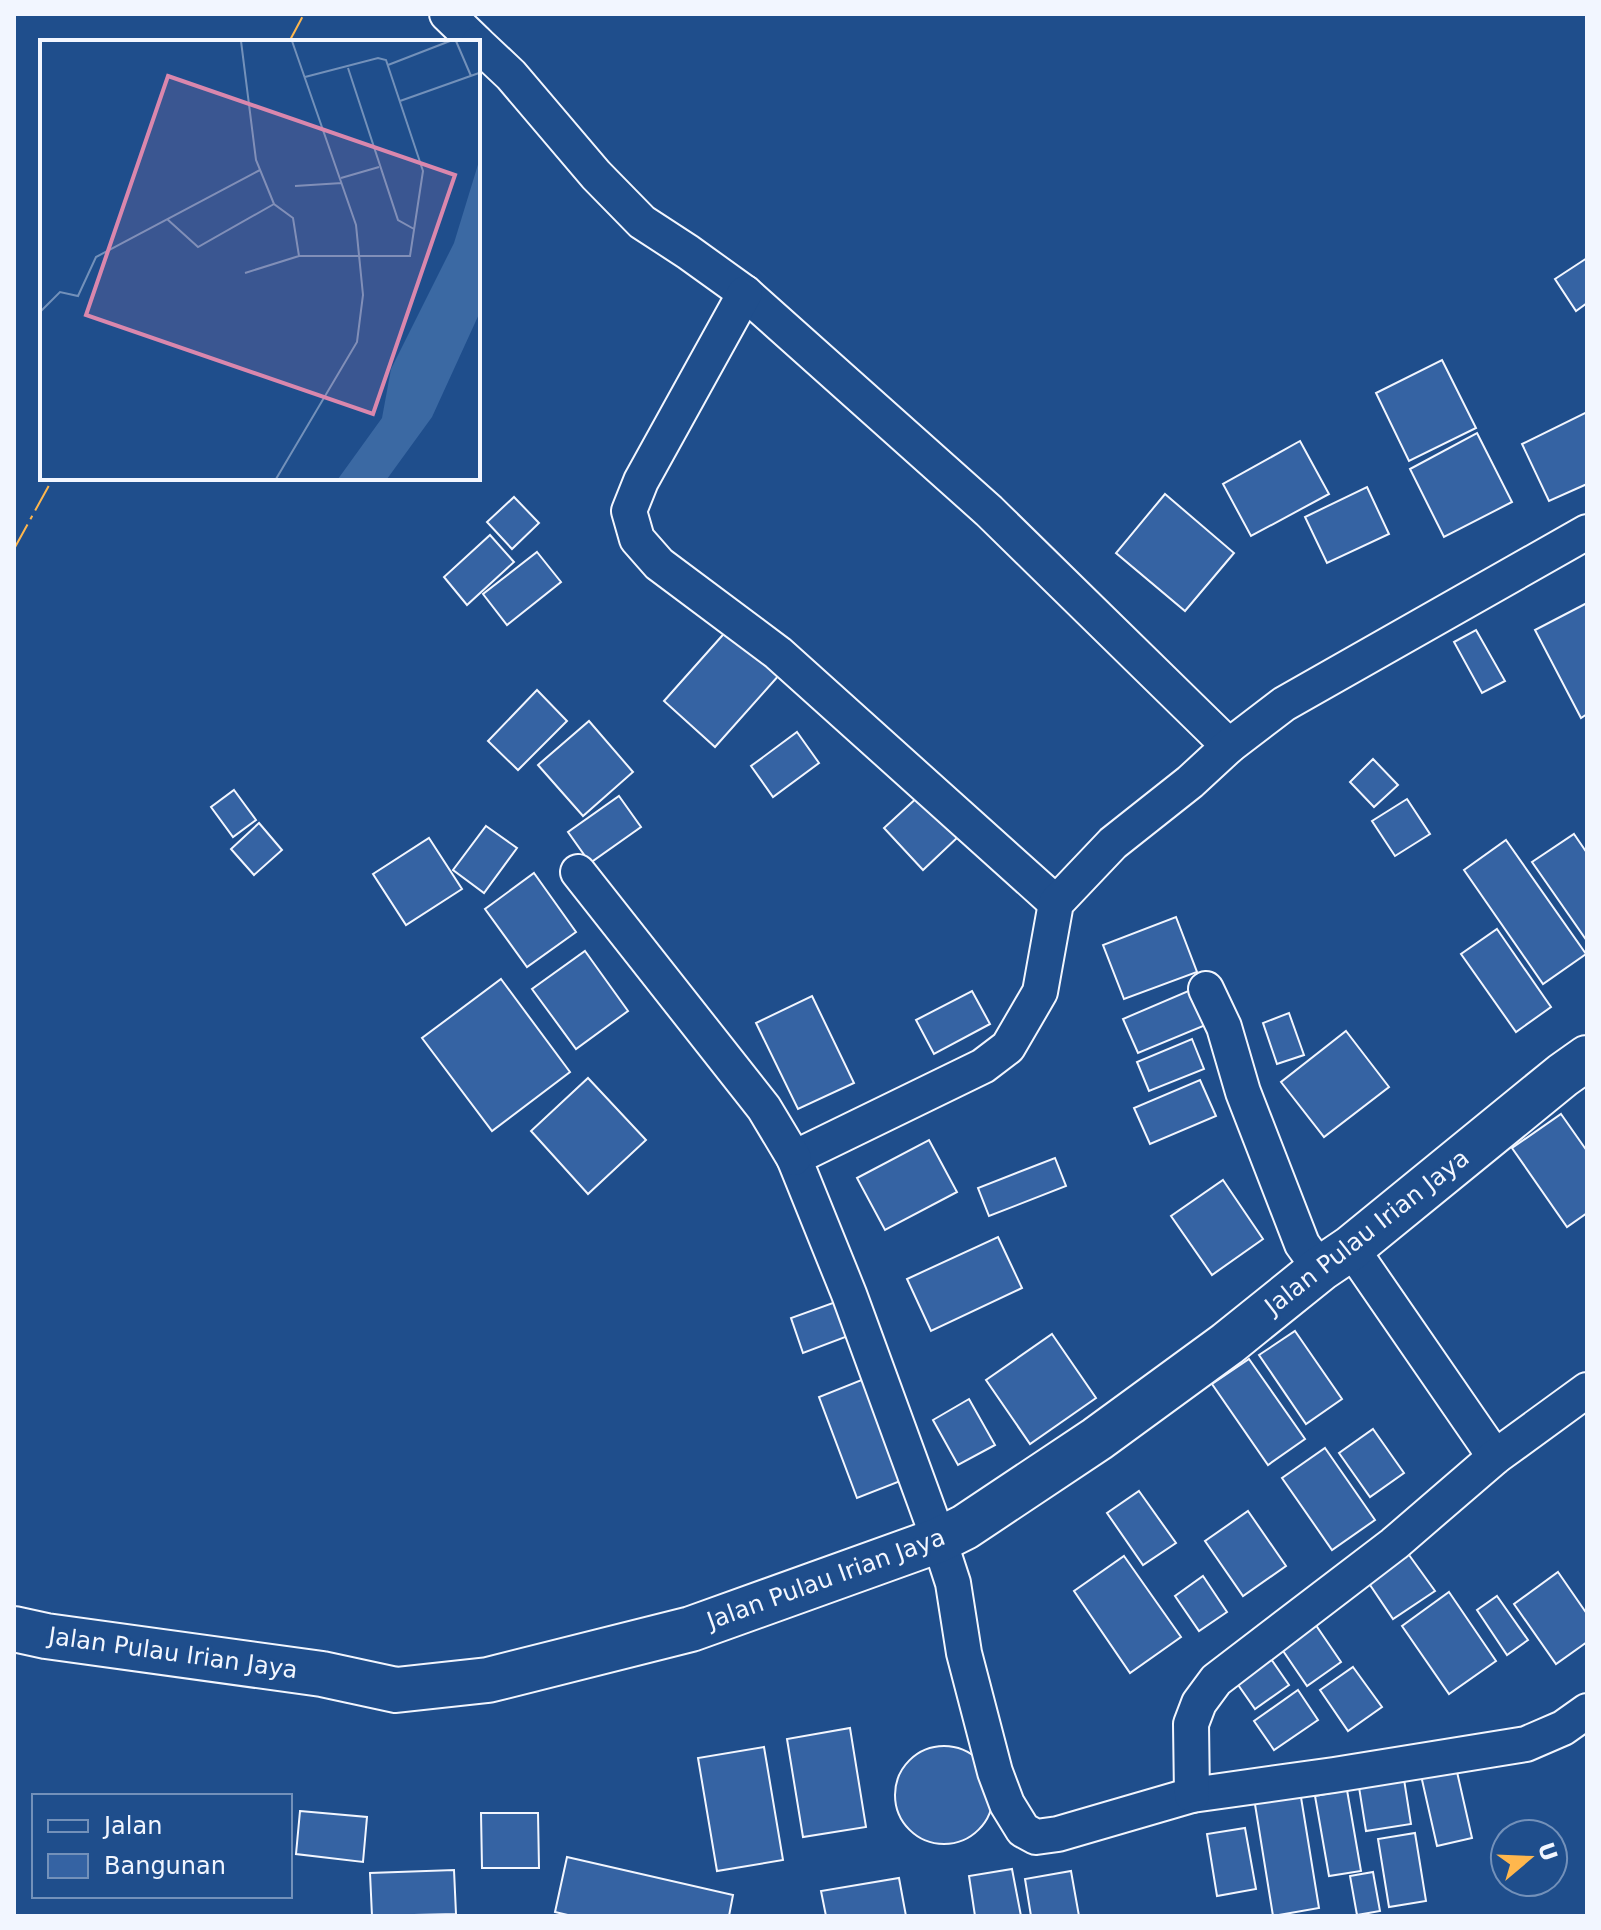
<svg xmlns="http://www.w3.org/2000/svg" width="1601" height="1930" font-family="'DejaVu Sans',sans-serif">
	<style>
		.building { fill: #3563a3; stroke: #f2f6ff; stroke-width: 2 }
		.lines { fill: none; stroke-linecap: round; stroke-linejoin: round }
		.street-casing { stroke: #f2f6ff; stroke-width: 38 }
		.secondary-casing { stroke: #f2f6ff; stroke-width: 48 }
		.street { stroke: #1f4e8c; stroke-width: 34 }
		.secondary { stroke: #1f4e8c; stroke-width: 44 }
		.power { stroke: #ffb74d; stroke-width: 2; stroke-dasharray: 28 6 4 6; stroke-linecap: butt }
		.labels { text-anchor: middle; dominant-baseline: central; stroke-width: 6; stroke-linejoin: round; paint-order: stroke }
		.street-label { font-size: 24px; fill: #f2f6ff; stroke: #1f4e8c }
		.inset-road { fill: none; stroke: #7391ba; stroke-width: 2 }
		.view { fill: #da87ad; fill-opacity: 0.15; stroke: #da87ad; stroke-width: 4 }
		.inset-edge { fill: none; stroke: #f2f6ff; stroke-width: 4 }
	</style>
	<rect width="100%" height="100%" fill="#1f4e8c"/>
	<g class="building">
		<path d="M 1587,258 L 1587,303 L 1576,311 L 1555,279 Z"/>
		<path d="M 1442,360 L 1476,428 L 1409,461 L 1376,393 Z"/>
		<path d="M 1587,412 L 1587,484 L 1549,501 L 1522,444 Z"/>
		<path d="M 1477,433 L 1512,502 L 1444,537 L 1410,469 Z"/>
		<path d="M 1300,441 L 1329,494 L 1251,536 L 1223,484 Z"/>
		<path d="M 1367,487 L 1389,534 L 1327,563 L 1305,517 Z"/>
		<path d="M 1165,494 L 1234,553 L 1185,611 L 1116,553 Z"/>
		<path d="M 514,497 L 539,523 L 512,549 L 487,522 Z"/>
		<path d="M 490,535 L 514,562 L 467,605 L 444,577 Z"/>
		<path d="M 537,552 L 561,582 L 507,625 L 483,594 Z"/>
		<path d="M 1587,603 L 1587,714 L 1581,718 L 1535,630 Z"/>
		<path d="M 729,628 L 780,674 L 715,747 L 664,701 Z"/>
		<path d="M 1476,630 L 1505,681 L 1482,693 L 1454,642 Z"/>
		<path d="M 537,690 L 567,721 L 518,770 L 488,741 Z"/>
		<path d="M 589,721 L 633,772 L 583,816 L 538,765 Z"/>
		<path d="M 797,732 L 819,763 L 773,797 L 751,766 Z"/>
		<path d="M 1373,759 L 1398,785 L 1374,807 L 1350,782 Z"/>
		<path d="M 234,790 L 256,820 L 233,837 L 211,807 Z"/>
		<path d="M 920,795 L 958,837 L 923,870 L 884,828 Z"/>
		<path d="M 619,796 L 641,827 L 590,863 L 568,832 Z"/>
		<path d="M 1407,799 L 1430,834 L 1395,856 L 1372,821 Z"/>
		<path d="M 259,823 L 282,850 L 254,875 L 231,849 Z"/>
		<path d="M 486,826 L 517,848 L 484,893 L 453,870 Z"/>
		<path d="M 1574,834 L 1587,853 L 1587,941 L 1532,862 Z"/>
		<path d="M 429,838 L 462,889 L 406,925 L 373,874 Z"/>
		<path d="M 1506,840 L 1586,954 L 1543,984 L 1464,870 Z"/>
		<path d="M 534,873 L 576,932 L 527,967 L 485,909 Z"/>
		<path d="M 1176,917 L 1197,972 L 1124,999 L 1103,945 Z"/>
		<path d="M 1497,929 L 1551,1007 L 1516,1032 L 1461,954 Z"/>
		<path d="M 585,951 L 628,1011 L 576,1049 L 532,989 Z"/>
		<path d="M 501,979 L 570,1072 L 492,1131 L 422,1038 Z"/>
		<path d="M 1193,989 L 1208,1024 L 1138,1053 L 1123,1019 Z"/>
		<path d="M 972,991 L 990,1024 L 934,1054 L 916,1020 Z"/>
		<path d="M 812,996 L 854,1083 L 798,1109 L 756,1023 Z"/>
		<path d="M 1289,1013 L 1304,1055 L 1277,1064 L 1263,1023 Z"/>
		<path d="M 1346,1031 L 1389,1087 L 1324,1137 L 1281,1082 Z"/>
		<path d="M 1192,1039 L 1204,1069 L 1149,1091 L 1137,1062 Z"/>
		<path d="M 588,1078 L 646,1140 L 588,1194 L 531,1131 Z"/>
		<path d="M 1200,1080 L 1216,1116 L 1150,1144 L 1134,1108 Z"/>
		<path d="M 1561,1114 L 1587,1151 L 1587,1213 L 1567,1227 L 1512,1148 Z"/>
		<path d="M 929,1140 L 957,1192 L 885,1230 L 857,1178 Z"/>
		<path d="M 1055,1158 L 1066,1186 L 989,1216 L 978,1188 Z"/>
		<path d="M 1223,1180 L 1263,1239 L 1212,1275 L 1171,1216 Z"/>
		<path d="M 998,1237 L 1022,1288 L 931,1331 L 907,1279 Z"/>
		<path d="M 844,1299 L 856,1333 L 803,1353 L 791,1318 Z"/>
		<path d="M 1295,1331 L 1342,1399 L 1306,1424 L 1259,1355 Z"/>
		<path d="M 1052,1334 L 1096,1398 L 1030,1444 L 986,1380 Z"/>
		<path d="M 1249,1359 L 1305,1439 L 1268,1465 L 1212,1384 Z"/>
		<path d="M 864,1379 L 903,1480 L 857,1498 L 819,1397 Z"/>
		<path d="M 969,1399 L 995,1445 L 958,1465 L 933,1420 Z"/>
		<path d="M 1373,1429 L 1404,1473 L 1370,1497 L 1339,1453 Z"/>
		<path d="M 1325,1448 L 1375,1520 L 1332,1550 L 1282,1478 Z"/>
		<path d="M 1139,1491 L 1176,1543 L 1143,1565 L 1107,1513 Z"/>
		<path d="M 1248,1511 L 1286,1566 L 1243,1596 L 1205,1541 Z"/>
		<path d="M 1404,1548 L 1435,1591 L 1393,1619 L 1364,1576 Z"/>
		<path d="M 1124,1556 L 1181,1637 L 1130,1673 L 1074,1591 Z"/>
		<path d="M 1558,1572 L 1587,1614 L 1587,1642 L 1556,1664 L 1514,1604 Z"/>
		<path d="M 1203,1576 L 1227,1612 L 1199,1631 L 1175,1596 Z"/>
		<path d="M 1449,1592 L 1496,1661 L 1449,1694 L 1402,1626 Z"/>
		<path d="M 1497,1596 L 1528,1640 L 1507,1655 L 1477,1610 Z"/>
		<path d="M 1311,1618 L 1341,1662 L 1307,1686 L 1277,1642 Z"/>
		<path d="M 1269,1656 L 1289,1685 L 1255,1709 L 1234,1679 Z"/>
		<path d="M 1353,1667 L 1382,1707 L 1348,1731 L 1320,1690 Z"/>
		<path d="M 1298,1690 L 1318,1720 L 1274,1750 L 1254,1721 Z"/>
		<path d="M 850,1728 L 866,1827 L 803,1837 L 787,1739 Z"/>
		<circle cx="944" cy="1795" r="49"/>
		<path d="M 764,1747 L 783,1860 L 717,1871 L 698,1758 Z"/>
		<path d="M 1455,1763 L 1472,1838 L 1437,1846 L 1420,1771 Z"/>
		<path d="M 1403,1773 L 1411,1824 L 1366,1831 L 1358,1781 Z"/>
		<path d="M 1299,1785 L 1319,1908 L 1273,1916 L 1253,1792 Z"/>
		<path d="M 1347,1790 L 1361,1871 L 1329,1876 L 1315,1796 Z"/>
		<path d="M 300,1811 L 367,1817 L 363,1862 L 296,1854 Z"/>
		<path d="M 481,1813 L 538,1813 L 539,1868 L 482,1868 Z"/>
		<path d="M 1245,1828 L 1256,1889 L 1217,1896 L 1207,1834 Z"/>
		<path d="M 1415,1833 L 1426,1901 L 1389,1907 L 1378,1839 Z"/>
		<path d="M 567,1857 L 733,1895 L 729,1916 L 572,1916 L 555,1912 Z"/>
		<path d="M 1012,1869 L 1021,1916 L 975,1916 L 969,1876 Z"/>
		<path d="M 454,1870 L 456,1914 L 372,1916 L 370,1873 Z"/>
		<path d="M 1071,1871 L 1079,1916 L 1031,1916 L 1025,1879 Z"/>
		<path d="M 1373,1872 L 1380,1911 L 1357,1915 L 1350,1876 Z"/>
		<path d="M 899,1878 L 906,1916 L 826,1916 L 821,1891 Z"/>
	</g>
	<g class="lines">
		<defs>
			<g id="street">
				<path d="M 447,14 L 476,42"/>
				<path d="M 478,44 L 511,75 L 596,175 L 642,222 L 688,252 L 745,293 L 989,511 L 1229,746"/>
				<path d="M 745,293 L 641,481 L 629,511 L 637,539 L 659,564 L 778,653 L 1056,903"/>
				<path d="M 1587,532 L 1284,704 L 1229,746 L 1190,782 L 1113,843 L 1056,903 L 1040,992 L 1008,1047 L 983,1066 L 794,1158 L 849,1294 L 939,1540 L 953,1583 L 964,1653 L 995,1772 L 1007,1804 L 1023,1830 L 1036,1837 L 1058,1834 L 1192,1795 L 1334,1775 L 1526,1744 L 1563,1728 L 1587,1711"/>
				<path d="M 578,872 L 764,1108 L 794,1158"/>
				<path d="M 1206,989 L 1224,1027 L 1243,1092 L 1302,1244 L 1320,1269"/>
				<path d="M 1351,1248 L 1495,1457"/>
				<path d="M 1192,1795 L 1191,1724 L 1199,1703 L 1216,1680 L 1394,1544 L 1495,1457 L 1587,1390"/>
			</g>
			<path id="secondary" d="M 14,1629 L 46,1636 L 322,1674 L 396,1690 L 488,1680 L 691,1629 L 939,1540 L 965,1527 L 1097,1439 L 1227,1344 L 1320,1269 L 1351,1248 L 1563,1075 L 1587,1058"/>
		</defs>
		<use href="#street" class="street-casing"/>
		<use href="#secondary" class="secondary-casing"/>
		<use href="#street" class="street"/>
		<use href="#secondary" class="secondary"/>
		<g class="power">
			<path d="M 289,42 L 304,14"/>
			<path d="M 14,549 L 53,478"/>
		</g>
	</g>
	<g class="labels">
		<g class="street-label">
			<text transform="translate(1367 1232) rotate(-38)">Jalan Pulau Irian Jaya</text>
			<text transform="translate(826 1579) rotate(-20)">Jalan Pulau Irian Jaya</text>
			<text transform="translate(173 1653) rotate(8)">Jalan Pulau Irian Jaya</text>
		</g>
	</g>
	<g transform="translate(40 40)">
		<rect width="440" height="440" fill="#1f4e8c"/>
		<path d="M 440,118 L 440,272 L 392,377 L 347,439 L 298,439 L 342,378 L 351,329 L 414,203 Z" fill="#3b69a3"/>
		<path class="inset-road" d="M 201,1 L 216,120 L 234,164 L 253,178 L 259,216 L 370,216 L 383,131 L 346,20 L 338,18 L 265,37M 416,1 L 431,36M 348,25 L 410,1M 308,28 L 358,180 L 374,189M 360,61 L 439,33M 301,138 L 339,127M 255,146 L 302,143M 127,179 L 158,207 L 234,164M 205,233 L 259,216M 0,272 L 20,252 L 38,256 L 56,217 L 220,130M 236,439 L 317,302 L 323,255 L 316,185 L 252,1"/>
		<path class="view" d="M 128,36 L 415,135 L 333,374 L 46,275 Z"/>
		<rect width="440" height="440" class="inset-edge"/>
	</g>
	<rect width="1601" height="1930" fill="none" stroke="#f2f6ff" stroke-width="32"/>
	<rect x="32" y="1794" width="260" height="104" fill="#1f4e8c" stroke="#7391ba" stroke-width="2"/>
	<rect x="48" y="1820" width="40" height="12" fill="#1f4e8c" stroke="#7391ba" stroke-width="2"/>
	<text x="104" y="1834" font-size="24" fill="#f2f6ff">Jalan</text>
	<rect x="48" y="1854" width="40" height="24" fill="#3563a3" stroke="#7391ba" stroke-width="2"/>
	<text x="104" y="1874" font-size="24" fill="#f2f6ff">Bangunan</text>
	<g transform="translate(1529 1858) rotate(71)"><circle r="38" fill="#1f4e8c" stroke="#7391ba" stroke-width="2"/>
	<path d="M0-6L14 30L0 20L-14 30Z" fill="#ffb74d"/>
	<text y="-12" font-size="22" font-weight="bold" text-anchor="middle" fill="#f2f6ff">U</text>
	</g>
</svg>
